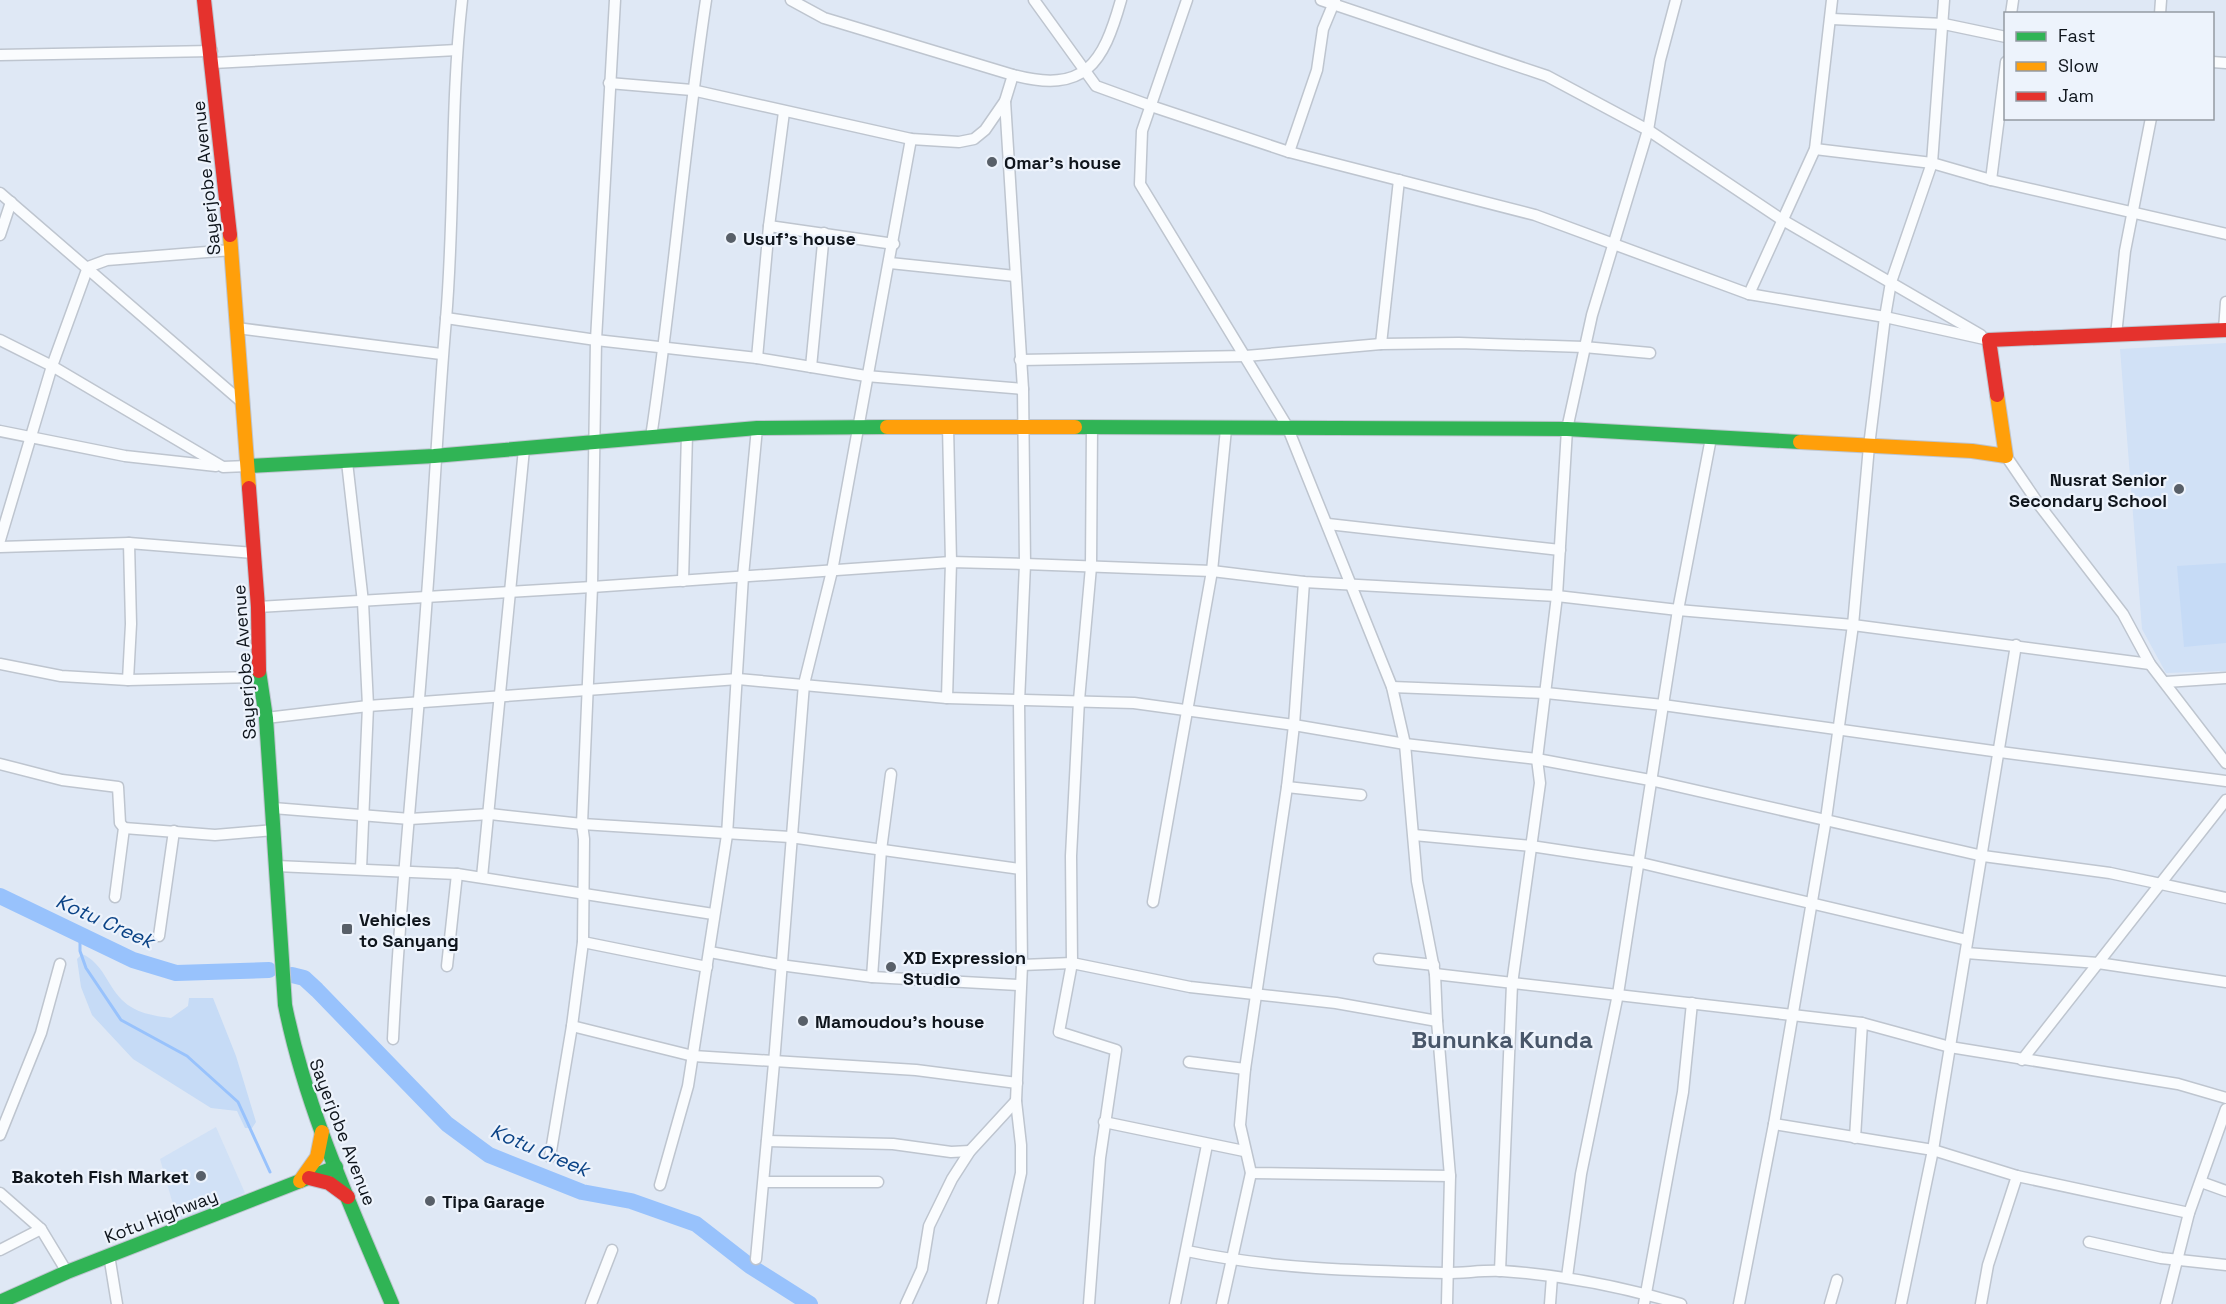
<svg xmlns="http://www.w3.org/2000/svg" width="2226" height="1304" font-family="'Space Grotesk',sans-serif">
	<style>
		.built { fill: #d1e1f6 }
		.green { fill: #c6dbf6 }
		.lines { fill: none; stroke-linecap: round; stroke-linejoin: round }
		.stream { stroke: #98c2fc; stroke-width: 3 }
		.river { stroke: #98c2fc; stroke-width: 16 }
		.street-casing { stroke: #bec5cf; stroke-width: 13 }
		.fast-casing { stroke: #bec5cf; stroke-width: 16 }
		.slow-casing { stroke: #bec5cf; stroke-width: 16 }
		.jam-casing { stroke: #bec5cf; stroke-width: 16 }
		.street { stroke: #fafcfe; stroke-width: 10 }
		.fast { stroke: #30b455; stroke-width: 14 }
		.slow { stroke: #ff9f0a; stroke-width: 14 }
		.jam { stroke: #e5322d; stroke-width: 14 }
		.poi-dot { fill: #585f68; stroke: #edf3fc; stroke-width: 2 }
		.labels { text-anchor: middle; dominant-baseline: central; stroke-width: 4.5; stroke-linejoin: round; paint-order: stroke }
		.poi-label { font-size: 18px; font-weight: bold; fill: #0f151c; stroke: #edf3fc; text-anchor: start }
		.street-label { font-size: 18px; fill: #0f151c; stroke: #edf3fc }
		.water-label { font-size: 20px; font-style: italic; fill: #0b4386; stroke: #edf3fc }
		.district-label { font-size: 24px; font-weight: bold; fill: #49576a; stroke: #edf3fc }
	</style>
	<rect width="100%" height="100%" fill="#dfe8f5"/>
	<g class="built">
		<path d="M 2226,343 L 2226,671 L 2166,673 L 2142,629 L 2120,349 Z"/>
		<path d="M 216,1127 L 245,1193 L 178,1222 L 160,1159 Z"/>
	</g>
	<g class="green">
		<path d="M 2226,563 L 2226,643 L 2184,647 L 2177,566 Z"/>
		<path d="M 82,954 C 103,963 107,985 122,1000 C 135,1013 154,1016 171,1018 L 188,1006 L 189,998 L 213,998 L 236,1056 L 256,1122 L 252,1128 L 245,1128 L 237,1111 L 211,1108 L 133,1059 L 92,1015 L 81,987 L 77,959 Z"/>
	</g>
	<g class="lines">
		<path class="stream" d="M 80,935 L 80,951 L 86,968 L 121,1020 L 187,1056 L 238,1102 L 270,1172"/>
		<g class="river">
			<path d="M 0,896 L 133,960 L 176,973 L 269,970"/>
			<path d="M 292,975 L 304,978 L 317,990 L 447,1124 L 489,1155 L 582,1192 L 631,1201 L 696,1224 L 750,1266 L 810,1304"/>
		</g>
		<defs>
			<g id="street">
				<path d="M 791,0 L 824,18 L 1013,75 C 1085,94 1103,64 1121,0"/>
				<path d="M 1034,0 L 1096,86 L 1151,106 L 1289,152 L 1535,215 L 1749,294 L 1885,317 L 1989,340"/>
				<path d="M 1187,0 L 1142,131 L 1140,184 L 1287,426 L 1392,687 L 1405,744 L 1417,881 L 1435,974 L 1437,1021 L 1450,1176 L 1447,1304"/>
				<path d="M 1321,0 L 1547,76 L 1648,130 L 1781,219 L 1981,335"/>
				<path d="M 2011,14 L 2013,0"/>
				<path d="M 2160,14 L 2161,0"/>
				<path d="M 1832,19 L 1944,24 L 2006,37"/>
				<path d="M 0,55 L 212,51"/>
				<path d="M 2212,62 L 2226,63"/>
				<path d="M 213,63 L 457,50"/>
				<path d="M 609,83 L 692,90 L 911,139 L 959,142 L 974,139 L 985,130 L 1005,101 L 1013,75"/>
				<path d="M 1815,149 L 1932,163 L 1991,180 L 2226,234"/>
				<path d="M 1289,152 L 1317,70 L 1323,29 L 1335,0"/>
				<path d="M 1991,180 L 2006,62"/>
				<path d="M 0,193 L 243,403"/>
				<path d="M 769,226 L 894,244"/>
				<path d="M 0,235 L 11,202"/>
				<path d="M 890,263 L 1015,276"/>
				<path d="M 1749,294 L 1815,149 L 1832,0"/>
				<path d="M 446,318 L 596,340 L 757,358 L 866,376 L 1023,389"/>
				<path d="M 237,328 L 441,354"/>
				<path d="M 2224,330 L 2226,302"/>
				<path d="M 2116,335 L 2125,251 L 2151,118"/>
				<path d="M 0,340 L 52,366 L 223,467 L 248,466"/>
				<path d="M 1381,344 L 1399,180"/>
				<path d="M 757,358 L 769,226 L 784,112"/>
				<path d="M 1020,360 L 1246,356 L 1381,344 L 1459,343 L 1584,347 L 1650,353"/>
				<path d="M 811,367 L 824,233"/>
				<path d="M 0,431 L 125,456 L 216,466"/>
				<path d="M 651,437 C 673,292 684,145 706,0"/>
				<path d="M 1711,438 L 1678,610 L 1663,705 L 2000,752 L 2226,781"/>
				<path d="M 2006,456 L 2040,506 L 2123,614 L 2150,664 L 2226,763"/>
				<path d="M 347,462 L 363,602 L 368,706 L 361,869"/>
				<path d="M 1328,524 L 1560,550"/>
				<path d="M 0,540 L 52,366 L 88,267 L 107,260 L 232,250"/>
				<path d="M 0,547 L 129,543 L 254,553"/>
				<path d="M 683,581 L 687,434"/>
				<path d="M 1304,582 L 1294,725 L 1287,787 L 1245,1069 L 1240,1125 L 1251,1173 L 1450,1176"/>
				<path d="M 258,607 L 592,587 L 951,562 L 1025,564 L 1212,571 L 1304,582 L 1557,596 L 1678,610 L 1853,625 L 2150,664"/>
				<path d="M 0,664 L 61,676 L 128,680 L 259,677"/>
				<path d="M 128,680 L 131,624 L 129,543"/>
				<path d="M 2166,682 L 2226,678"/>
				<path d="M 1392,687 L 1546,693 L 1663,705 L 1618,994 L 1581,1174 L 1567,1277"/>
				<path d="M 947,698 L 951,562 L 948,426"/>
				<path d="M 266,718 L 368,706 L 738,679 L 947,698 L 1134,703 L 1294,725 L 1405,744 L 1537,759 L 1650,780 L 1983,856 L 2110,873 L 2226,898"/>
				<path d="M 0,764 L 62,780 L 118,787 L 120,823 L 124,828 L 115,897"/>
				<path d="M 1287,787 L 1361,795"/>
				<path d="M 273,808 L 410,819 L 490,814 L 582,824 L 790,837 L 1020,869"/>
				<path d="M 124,828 L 215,835 L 274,830"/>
				<path d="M 1414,835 L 1531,846 L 1637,862 L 1967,940"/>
				<path d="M 276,866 L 457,874 L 713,914"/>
				<path d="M 482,877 L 524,449"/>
				<path d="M 1153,902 L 1212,571 L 1226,429"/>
				<path d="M 159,936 L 174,831"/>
				<path d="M 583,942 L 707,967"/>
				<path d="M 710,952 L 780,965 L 872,977 L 1020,985"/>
				<path d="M 1966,953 L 2098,963 L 2226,982"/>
				<path d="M 1379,959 L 1434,965"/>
				<path d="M 1022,965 L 1072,963 L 1190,987 L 1336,1003 L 1437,1021"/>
				<path d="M 447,966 L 457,874"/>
				<path d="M 1435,974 L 1862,1023 L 1950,1047 L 2178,1084 L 2226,1098"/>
				<path d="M 872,977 L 881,850 L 891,774"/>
				<path d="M 572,1026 L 693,1056 L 916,1070 L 1017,1083"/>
				<path d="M 393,1039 C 400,891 417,743 427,595 C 434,503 438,411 446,319 C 455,213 450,106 462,0"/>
				<path d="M 2022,1060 L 2226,800"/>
				<path d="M 1189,1062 L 1245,1069"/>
				<path d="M 1104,1122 L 1244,1151"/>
				<path d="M 1774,1124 L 1933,1150 L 2017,1176 L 2189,1213"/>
				<path d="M 0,1135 L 41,1033 L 60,964"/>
				<path d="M 1855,1138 L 1862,1023"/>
				<path d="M 767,1141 L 893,1144 L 951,1152 L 970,1151"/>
				<path d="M 550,1157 L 572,1026 L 583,942 L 584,839 L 582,824 L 592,587 L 596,340 L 615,0"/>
				<path d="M 764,1182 L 878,1182"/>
				<path d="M 2201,1182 L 2226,1191"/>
				<path d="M 660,1185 L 688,1086 L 727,835 L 743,576 L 757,428"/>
				<path d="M 0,1193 L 41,1229"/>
				<path d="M 2089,1242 L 2161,1258 L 2226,1265"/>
				<path d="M 0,1250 L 41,1229 L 67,1272"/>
				<path d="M 1187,1251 C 1272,1269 1360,1271 1447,1273 C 1465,1273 1484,1270 1502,1271 C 1563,1275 1623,1287 1681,1304"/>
				<path d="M 109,1255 L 117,1304"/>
				<path d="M 756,1259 L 774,1063 L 804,684 L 832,571 L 911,139"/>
				<path d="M 1500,1271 L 1512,984 L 1540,783 L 1537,759 L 1557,596 L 1567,429 L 1592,315 L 1648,130 L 1660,60 L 1676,0"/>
				<path d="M 591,1304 L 612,1250"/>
				<path d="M 906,1304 L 922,1269 L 929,1226 L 952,1179 L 970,1151 L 1016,1101"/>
				<path d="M 992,1304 L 1021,1173 L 1021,1145 L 1016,1101 L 1022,965 L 1019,702 L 1025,564 L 1023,389 L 1005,101"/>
				<path d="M 1089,1304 L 1100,1158 L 1116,1050 L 1059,1032 L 1072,963 L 1071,856 L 1079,700 L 1091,567 L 1092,426"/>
				<path d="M 1175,1304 L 1207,1145"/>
				<path d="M 1222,1304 L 1251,1173"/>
				<path d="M 1550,1304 L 1552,1277"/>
				<path d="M 1644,1304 L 1683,1092 L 1692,1003"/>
				<path d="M 1739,1304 L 1774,1124 L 1826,819 L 1853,625 L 1869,446 L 1885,317 L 1891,282 L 1932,163 L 1944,0"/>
				<path d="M 1830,1304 L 1837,1280"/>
				<path d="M 1901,1304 L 1933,1150 L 2016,645"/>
				<path d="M 1981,1304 L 1988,1265 L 2017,1176"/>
				<path d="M 2166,1304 L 2189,1213 L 2226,1109"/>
			</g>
			<g id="fast">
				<path d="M 1075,427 L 1567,429 L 1800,442"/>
				<path d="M 248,466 L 434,456 L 757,428 L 887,427"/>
				<path d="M 259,671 L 266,718 L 285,1005 C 306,1110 351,1206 392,1304"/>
				<path d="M 0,1302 L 67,1272 L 336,1167"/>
			</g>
			<g id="slow">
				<path d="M 230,235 L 249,488"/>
				<path d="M 887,427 L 1075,427"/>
				<path d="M 1800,442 L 1972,451 L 2006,456 L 1997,395"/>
				<path d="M 300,1181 L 317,1157 L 322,1132"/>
			</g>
			<g id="jam">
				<path d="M 204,0 L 230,235"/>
				<path d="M 1997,395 L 1989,340 L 2226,330"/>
				<path d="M 249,488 L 258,607 L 259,671"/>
				<path d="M 309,1178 L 329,1183 L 348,1197"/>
			</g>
		</defs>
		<use href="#street" class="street-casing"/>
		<use href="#fast" class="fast-casing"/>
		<use href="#slow" class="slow-casing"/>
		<use href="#jam" class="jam-casing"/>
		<use href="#street" class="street"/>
		<use href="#fast" class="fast"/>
		<use href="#slow" class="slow"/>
		<use href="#jam" class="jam"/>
	</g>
	<g class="poi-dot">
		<circle cx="992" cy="162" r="6"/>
		<circle cx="731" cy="238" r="6"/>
		<circle cx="2179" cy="489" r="6"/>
		<rect x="341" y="923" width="12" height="12" rx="3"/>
		<circle cx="891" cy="967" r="6"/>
		<circle cx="803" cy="1021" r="6"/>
		<circle cx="201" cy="1176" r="6"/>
		<circle cx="430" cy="1201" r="6"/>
	</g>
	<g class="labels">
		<g class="poi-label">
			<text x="1004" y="162">Omar's house</text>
			<text x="743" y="238">Usuf's house</text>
			<text x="2167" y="479" text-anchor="end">Nusrat Senior<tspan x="2167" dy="21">Secondary School</tspan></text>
			<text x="359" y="919">Vehicles<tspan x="359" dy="21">to Sanyang</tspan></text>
			<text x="903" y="957">XD Expression<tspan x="903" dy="21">Studio</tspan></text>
			<text x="815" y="1021">Mamoudou's house</text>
			<text x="189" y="1176" text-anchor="end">Bakoteh Fish Market</text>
			<text x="442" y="1201">Tipa Garage</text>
		</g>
		<g class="street-label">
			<text transform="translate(206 178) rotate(-96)">Sayerjobe Avenue</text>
			<text transform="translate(244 662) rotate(-94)">Sayerjobe Avenue</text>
			<text transform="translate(343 1132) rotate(69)">Sayerjobe Avenue</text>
			<text transform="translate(161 1216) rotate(-21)">Kotu Highway</text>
		</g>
		<g class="water-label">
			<text transform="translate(105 921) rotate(24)">Kotu Creek</text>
			<text transform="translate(540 1150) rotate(23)">Kotu Creek</text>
		</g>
		<g class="district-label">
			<text x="1502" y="1039">Bununka Kunda</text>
		</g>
	</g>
	<rect x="2004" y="12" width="210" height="108" fill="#edf3fc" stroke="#949aa2" stroke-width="1.5"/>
	<rect x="2016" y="32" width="30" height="9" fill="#30b455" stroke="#949aa2" stroke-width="1.5"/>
	<text x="2058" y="42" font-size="18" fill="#0f151c">Fast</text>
	<rect x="2016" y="62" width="30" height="9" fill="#ff9f0a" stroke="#949aa2" stroke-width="1.5"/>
	<text x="2058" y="72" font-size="18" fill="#0f151c">Slow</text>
	<rect x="2016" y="92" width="30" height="9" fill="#e5322d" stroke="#949aa2" stroke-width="1.5"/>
	<text x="2058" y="102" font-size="18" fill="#0f151c">Jam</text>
</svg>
